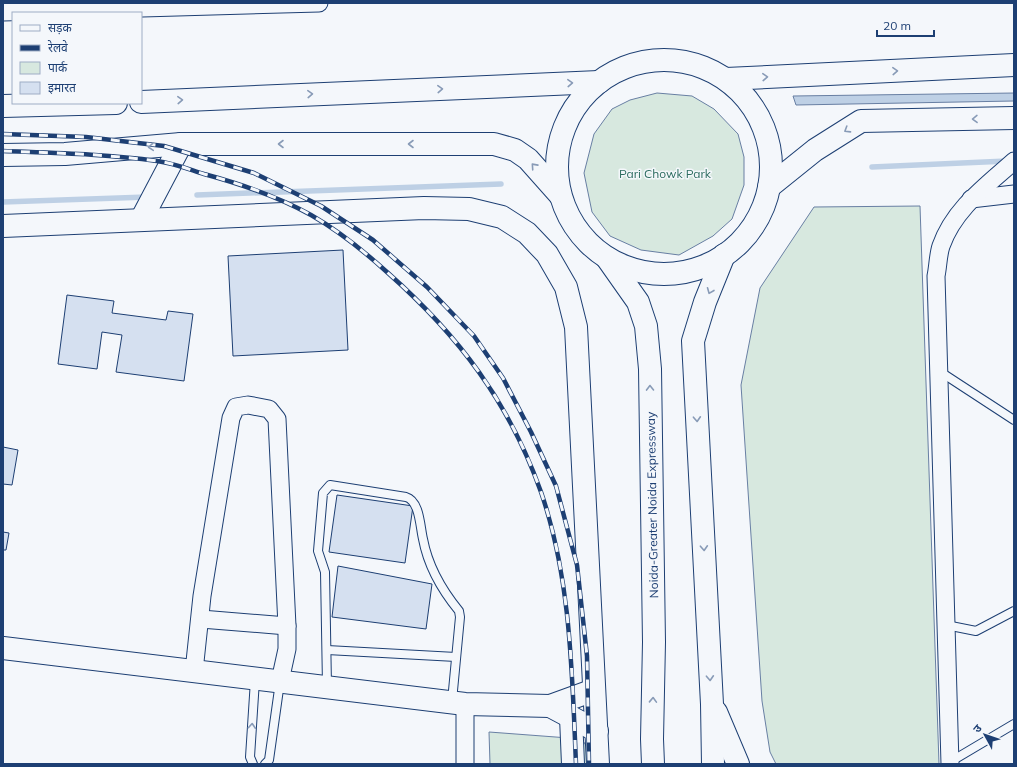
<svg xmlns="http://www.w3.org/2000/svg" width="1017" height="767" font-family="Mulish,'Noto Sans Devanagari',sans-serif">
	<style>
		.green { fill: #d7e8df; stroke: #687fa3 }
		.water { fill: #bed0e5; stroke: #687fa3 }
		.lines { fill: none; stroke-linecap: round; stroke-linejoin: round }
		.stream { stroke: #bed0e5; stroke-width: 5.5 }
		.building { fill: #d5e0f0; stroke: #1d3f73 }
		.lane-casing { stroke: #1d3f73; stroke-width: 10 }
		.street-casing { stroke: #1d3f73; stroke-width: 19 }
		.secondary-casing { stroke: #1d3f73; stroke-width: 24 }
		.highway-casing { stroke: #1d3f73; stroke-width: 24 }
		.lane { stroke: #f4f7fb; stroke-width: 8 }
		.street { stroke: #f4f7fb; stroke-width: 17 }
		.secondary { stroke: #f4f7fb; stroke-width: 22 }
		.highway { stroke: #f4f7fb; stroke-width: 22 }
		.rail-casing { stroke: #1d3f73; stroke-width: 4.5 }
		.rail { stroke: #f4f7fb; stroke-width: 3; stroke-dasharray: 9; stroke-linecap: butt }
		.oneway { stroke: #889bb7 }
		.labels { text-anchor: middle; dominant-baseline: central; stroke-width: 3; stroke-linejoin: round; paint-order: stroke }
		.park-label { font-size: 12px; fill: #2c6c60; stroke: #f4f7fb }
		.street-label { font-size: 12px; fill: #1d3f73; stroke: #f4f7fb }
	</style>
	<rect width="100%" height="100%" fill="#f4f7fb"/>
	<g class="green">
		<path d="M 657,93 L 692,96 L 714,109 L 738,134 L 744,157 L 744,185 L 732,219 L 713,236 L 679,255 L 641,250 L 610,236 L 592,212 L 584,173 L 594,134 L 612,109 L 630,100 Z"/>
		<path d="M 920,206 L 939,764 L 776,764 L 770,752 L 762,701 L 741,385 L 760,288 L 814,207 Z"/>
		<path d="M 489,732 L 582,739 L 597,764 L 490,764 Z"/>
	</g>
	<path class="water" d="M 1014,93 L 1014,101 L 796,105 L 793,96 Z"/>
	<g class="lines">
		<g class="stream">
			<path d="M 872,167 L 1007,161"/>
			<path d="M 197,195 L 501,184"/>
			<path d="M 3,202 L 147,197"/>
		</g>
	</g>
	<g class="building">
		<path d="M 343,250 L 348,350 L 233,356 L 228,256 Z"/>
		<path d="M 67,295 L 114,301 L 112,313 L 166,320 L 168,311 L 193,314 L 184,381 L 116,372 L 122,335 L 102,332 L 97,369 L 58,364 Z"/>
		<path d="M 3,447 L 18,450 L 12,485 L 3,484 Z"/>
		<path d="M 337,495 L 413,506 L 405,563 L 329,552 Z"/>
		<path d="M 3,532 L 9,533 L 6,550 L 3,550 Z"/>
		<path d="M 338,566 L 432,584 L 426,629 L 332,617 Z"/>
	</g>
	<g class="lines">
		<defs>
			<g id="lane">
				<path d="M 939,371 L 1014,420"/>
				<path d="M 946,625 L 976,631 L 1014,611"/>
				<path d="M 327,650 L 456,657"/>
				<path d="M 327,686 L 325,572 L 318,551 L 323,493 L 330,485 L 406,497 C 420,501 420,527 423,539 C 428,566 441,589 459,611 L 460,617 L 452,701"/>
				<path d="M 950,762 L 1014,724"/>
				<path d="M 253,764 L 250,757 L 255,680"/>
				<path d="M 265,764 L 269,760 L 280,682"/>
			</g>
			<g id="street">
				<path d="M 3,12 L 319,3"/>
				<path d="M 971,199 L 1014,194"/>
				<path d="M 201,619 L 287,626"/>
				<path d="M 194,671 L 202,596 L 231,418 L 236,407 L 248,405 L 269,409 L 277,419 L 287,626 L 287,649 L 280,681"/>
				<path d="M 465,764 L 465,704"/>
				<path d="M 950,764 L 936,276 C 938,267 938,255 941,246 C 954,209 986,186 1014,161"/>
			</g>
			<g id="secondary">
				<circle cx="664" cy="167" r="107"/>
				<path d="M 726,79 L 1014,65"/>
				<path d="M 141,102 L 599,82"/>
				<path d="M 3,106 L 116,103"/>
				<path d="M 3,155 L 65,154 L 181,144 L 494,144 L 515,150 L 528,159 L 560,195"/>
				<path d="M 769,187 L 815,150 L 861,121 L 1014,118"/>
				<path d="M 141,220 L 181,144"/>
				<path d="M 3,226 L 424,208 L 469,209 L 502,217 L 527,233 L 547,254 L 566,287 L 576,327 L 598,764"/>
				<path d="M 3,648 L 465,704 L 550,706 L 594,690"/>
				<path d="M 550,706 L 597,731"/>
				<path d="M 571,717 L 573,764"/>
			</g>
			<g id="highway">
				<path d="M 607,258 L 638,302 L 646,326 L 650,369 L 654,642 L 652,739 L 653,764"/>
				<path d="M 716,712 L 738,764"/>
				<path d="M 713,764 L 712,704 L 693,341 L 705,302 L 724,255"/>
			</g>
		</defs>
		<use href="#lane" class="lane-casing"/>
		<use href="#street" class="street-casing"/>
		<use href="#secondary" class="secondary-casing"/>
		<use href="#highway" class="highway-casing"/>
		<use href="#lane" class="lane"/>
		<use href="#street" class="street"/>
		<use href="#secondary" class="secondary"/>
		<use href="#highway" class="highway"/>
		<defs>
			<g id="rail">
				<path d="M 3,134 L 86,137 L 164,146 L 254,173 L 321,206 L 373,240 L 427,287 L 474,336 L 503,378 L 531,432 L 556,486 L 577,565 L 587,656 L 589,764"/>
				<path d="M 3,151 C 54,153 106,154 157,161 C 173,163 188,169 204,174 C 241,184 277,196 311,215 C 339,231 365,252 388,273 C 459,336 509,402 541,492 C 571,579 572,673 576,764"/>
			</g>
		</defs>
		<use href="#rail" class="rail-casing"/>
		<use href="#rail" class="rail"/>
	</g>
	<defs><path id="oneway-chevron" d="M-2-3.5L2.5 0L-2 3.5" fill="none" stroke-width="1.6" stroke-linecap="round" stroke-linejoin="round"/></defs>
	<g class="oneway">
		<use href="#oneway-chevron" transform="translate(895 71) rotate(-3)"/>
		<use href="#oneway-chevron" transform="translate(765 77) rotate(-3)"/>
		<use href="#oneway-chevron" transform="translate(570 83) rotate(-3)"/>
		<use href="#oneway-chevron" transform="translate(440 89) rotate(-3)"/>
		<use href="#oneway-chevron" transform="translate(310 94) rotate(-3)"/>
		<use href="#oneway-chevron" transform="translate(180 100) rotate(-3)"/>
		<use href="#oneway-chevron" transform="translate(975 119) rotate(179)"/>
		<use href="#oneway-chevron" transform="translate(847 130) rotate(148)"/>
		<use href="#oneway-chevron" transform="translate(281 144) rotate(180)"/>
		<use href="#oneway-chevron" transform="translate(411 144) rotate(180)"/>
		<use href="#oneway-chevron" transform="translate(151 147) rotate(175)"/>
		<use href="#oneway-chevron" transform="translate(534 166) rotate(-132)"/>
		<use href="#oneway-chevron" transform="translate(710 291) rotate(112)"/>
		<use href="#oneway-chevron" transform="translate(650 388) rotate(-91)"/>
		<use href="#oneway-chevron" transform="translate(697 419) rotate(87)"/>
		<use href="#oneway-chevron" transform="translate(704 548) rotate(87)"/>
		<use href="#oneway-chevron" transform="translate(710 678) rotate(87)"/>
		<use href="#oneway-chevron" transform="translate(653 700) rotate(-88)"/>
		<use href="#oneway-chevron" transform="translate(252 726) rotate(-86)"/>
	</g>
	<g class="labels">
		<g class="park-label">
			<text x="665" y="173">Pari Chowk Park</text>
		</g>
		<g class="street-label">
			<text transform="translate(652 505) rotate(-91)">Noida-Greater Noida Expressway</text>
		</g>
	</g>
	<rect width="1017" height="767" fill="none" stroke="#1d3f73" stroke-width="8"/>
	<rect x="12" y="12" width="130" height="92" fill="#f4f7fb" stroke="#9eadc5"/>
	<rect x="20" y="25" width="20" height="6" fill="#f4f7fb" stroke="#9eadc5"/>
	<text x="48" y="32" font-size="12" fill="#1d3f73">सड़क</text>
	<rect x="20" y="45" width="20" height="6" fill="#1d3f73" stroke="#9eadc5"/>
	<text x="48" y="52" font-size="12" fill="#1d3f73">रेलवे</text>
	<rect x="20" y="62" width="20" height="12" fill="#d7e8df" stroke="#9eadc5"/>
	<text x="48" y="72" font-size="12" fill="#1d3f73">पार्क</text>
	<rect x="20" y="82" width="20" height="12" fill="#d5e0f0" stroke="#9eadc5"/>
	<text x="48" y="92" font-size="12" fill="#1d3f73">इमारत</text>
	<g transform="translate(985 735) rotate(310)" stroke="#f4f7fb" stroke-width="3" paint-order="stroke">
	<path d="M0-3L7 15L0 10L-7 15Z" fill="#1d3f73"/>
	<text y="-6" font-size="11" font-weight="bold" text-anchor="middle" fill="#1d3f73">उ</text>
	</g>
	<path d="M877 30v6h57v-6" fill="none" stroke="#1d3f73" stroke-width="2"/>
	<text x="883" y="30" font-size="12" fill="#1d3f73" stroke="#f4f7fb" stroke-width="3" paint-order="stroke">20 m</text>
</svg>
